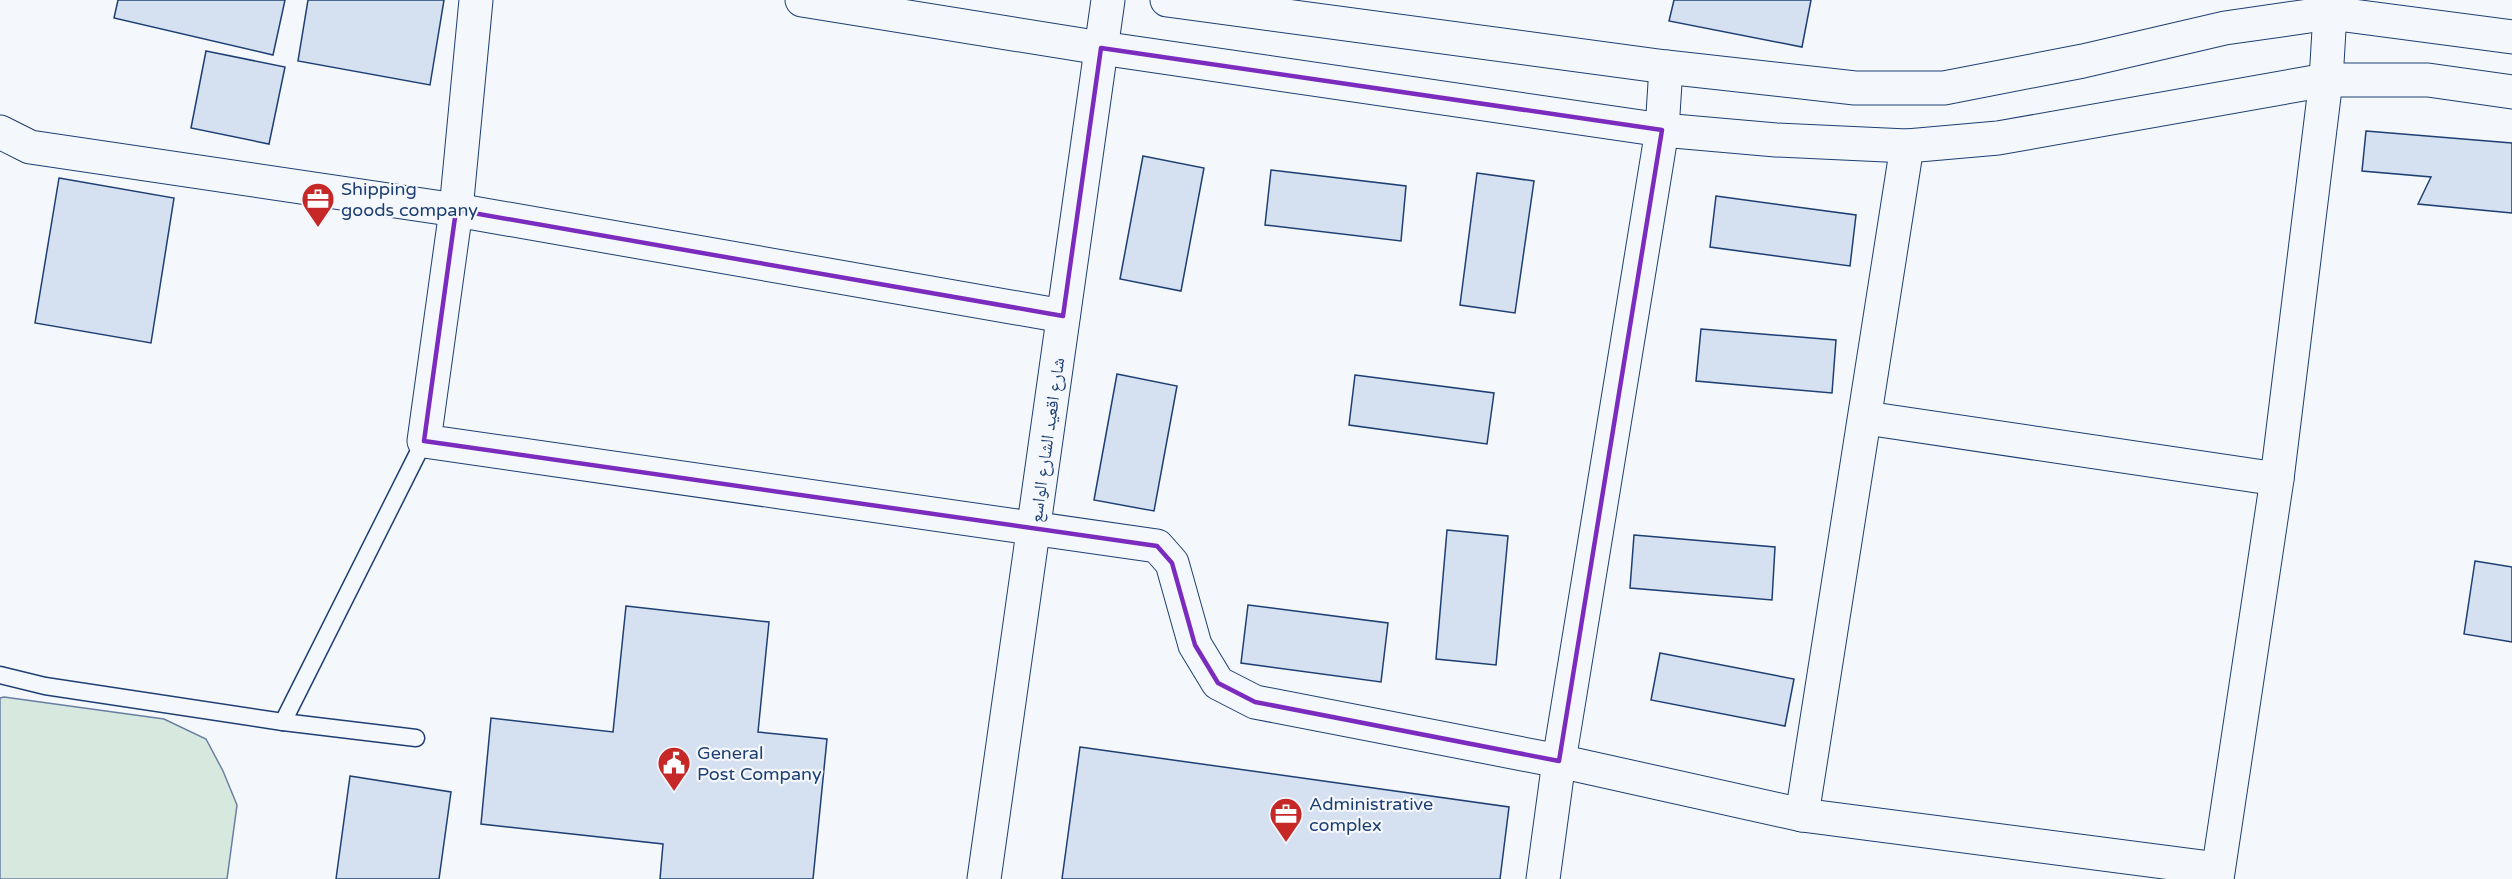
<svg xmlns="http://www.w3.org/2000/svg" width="2512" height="879" font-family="'Varela Round','Noto Naskh Arabic',sans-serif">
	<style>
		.green { fill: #d7e8df; stroke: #687fa3; stroke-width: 1.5 }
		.building { fill: #d5e0f0; stroke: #1d3f73; stroke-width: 1.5 }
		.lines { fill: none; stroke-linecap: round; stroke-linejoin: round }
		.service-casing { stroke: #1d3f73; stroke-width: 19 }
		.minor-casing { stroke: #1d3f73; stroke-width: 35 }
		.tertiary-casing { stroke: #1d3f73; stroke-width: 35 }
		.service { stroke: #f4f7fb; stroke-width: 16 }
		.minor { stroke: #f4f7fb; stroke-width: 33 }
		.tertiary { stroke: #f4f7fb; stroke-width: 33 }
		.marked { fill: none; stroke: #7b2cbf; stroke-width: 4.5; stroke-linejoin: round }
		.labels { text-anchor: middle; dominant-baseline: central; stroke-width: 4.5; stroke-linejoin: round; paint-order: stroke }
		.poi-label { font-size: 18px; fill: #1d3f73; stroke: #f4f7fb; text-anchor: start }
		.street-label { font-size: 18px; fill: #1d3f73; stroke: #f4f7fb }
	</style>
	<rect width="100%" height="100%" fill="#f4f7fb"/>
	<path class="green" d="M 4,697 L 164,719 L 206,739 L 223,771 L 237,805 L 227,879 L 0,879 L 0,698 Z"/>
	<g class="building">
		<path d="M 118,0 L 285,0 L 273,55 L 114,18 Z"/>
		<path d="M 308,0 L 444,0 L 430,85 L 298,61 Z"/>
		<path d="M 1674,0 L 1811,0 L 1802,47 L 1669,21 Z"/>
		<path d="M 206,51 L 285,67 L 269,144 L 191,128 Z"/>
		<path d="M 2366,131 L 2512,143 L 2512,213 L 2418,204 L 2431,177 L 2362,171 Z"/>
		<path d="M 1143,156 L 1204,168 L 1181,291 L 1120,279 Z"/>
		<path d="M 1271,170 L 1406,186 L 1401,241 L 1265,225 Z"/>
		<path d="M 1477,173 L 1534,181 L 1515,313 L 1460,305 Z"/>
		<path d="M 59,178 L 174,198 L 151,343 L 35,323 Z"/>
		<path d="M 1716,196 L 1856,215 L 1850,266 L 1710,247 Z"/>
		<path d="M 1701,329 L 1836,340 L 1832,393 L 1696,381 Z"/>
		<path d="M 1117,374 L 1177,386 L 1154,511 L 1094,500 Z"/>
		<path d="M 1355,375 L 1494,393 L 1487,444 L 1349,425 Z"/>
		<path d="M 1447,530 L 1508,536 L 1496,665 L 1436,659 Z"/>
		<path d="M 1634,535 L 1775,547 L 1772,600 L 1630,588 Z"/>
		<path d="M 2475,561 L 2512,567 L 2512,642 L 2464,634 Z"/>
		<path d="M 1248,605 L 1388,623 L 1381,682 L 1241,663 Z"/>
		<path d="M 626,606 L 769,622 L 758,732 L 827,739 L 813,879 L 660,879 L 663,844 L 481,824 L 491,718 L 613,732 Z"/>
		<path d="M 1660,653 L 1794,679 L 1785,726 L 1651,700 Z"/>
		<path d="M 1080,747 L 1509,807 L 1500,879 L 1062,879 Z"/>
		<path d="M 350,776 L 451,792 L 439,879 L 336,879 Z"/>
	</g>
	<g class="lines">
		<defs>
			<g id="service">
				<path d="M 0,675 L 45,686 L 283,722 L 416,738"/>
				<path d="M 283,722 L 424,441"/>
			</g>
			<g id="minor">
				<path d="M 476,0 L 456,210 L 424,441 L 1157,546 L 1172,563 L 1195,645 L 1218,683 L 1255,702 L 1559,761 L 1802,815 L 2218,869"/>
				<path d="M 802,0 L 1101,48 L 1662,130 L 1776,140 L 1907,146 L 1998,138 L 2326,80 L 2428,80 L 2512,92"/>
				<path d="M 1167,0 L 1666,67 L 1855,88 L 1944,88 L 2083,61 L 2225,28 L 2330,13 L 2512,37"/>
				<path d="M 0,132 L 30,147 L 456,210 L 1063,316"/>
				<path d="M 1866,418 L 2277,479"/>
				<path d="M 1802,815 L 1907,146"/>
				<path d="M 1543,879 L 1559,761 L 1662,130 L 1666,67"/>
				<path d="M 2217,879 L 2277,479 L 2326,80 L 2330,13"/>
			</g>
			<path id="tertiary" d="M 984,879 L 1108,0"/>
		</defs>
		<use href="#service" class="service-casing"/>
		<use href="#minor" class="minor-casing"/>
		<use href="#tertiary" class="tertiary-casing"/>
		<use href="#service" class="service"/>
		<use href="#minor" class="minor"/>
		<use href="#tertiary" class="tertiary"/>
	</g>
	<path class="marked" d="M 1101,48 L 1662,130 L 1559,761 L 1255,702 L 1218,683 L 1195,645 L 1172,563 L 1157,546 L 424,441 L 456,210 L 1063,316 Z"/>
	<defs>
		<symbol id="office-pin" viewBox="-11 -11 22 30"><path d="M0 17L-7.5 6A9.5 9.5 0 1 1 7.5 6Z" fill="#c62828" stroke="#f4f7fb"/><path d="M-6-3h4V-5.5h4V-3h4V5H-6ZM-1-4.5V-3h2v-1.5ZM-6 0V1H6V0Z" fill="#fff"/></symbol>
		<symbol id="civic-pin" viewBox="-11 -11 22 30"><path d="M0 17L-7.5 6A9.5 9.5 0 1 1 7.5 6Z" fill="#c62828" stroke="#f4f7fb"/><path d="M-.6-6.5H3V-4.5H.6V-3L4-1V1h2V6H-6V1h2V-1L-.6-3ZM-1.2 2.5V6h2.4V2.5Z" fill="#fff"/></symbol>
	</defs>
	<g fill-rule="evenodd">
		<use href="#office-pin" x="299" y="180" width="38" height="52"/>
		<use href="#civic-pin" x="655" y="744" width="38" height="52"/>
		<use href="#office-pin" x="1267" y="795" width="38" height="52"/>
	</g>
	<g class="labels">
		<g class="poi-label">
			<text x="341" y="189">Shipping<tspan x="341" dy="21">goods company</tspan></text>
			<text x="697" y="753">General<tspan x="697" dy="21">Post Company</tspan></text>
			<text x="1309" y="804">Administrative<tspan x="1309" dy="21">complex</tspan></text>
		</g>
		<g class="street-label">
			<text transform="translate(1047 440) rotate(-82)">شارع اقعيد الشارع الواسع</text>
		</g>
	</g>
</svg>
